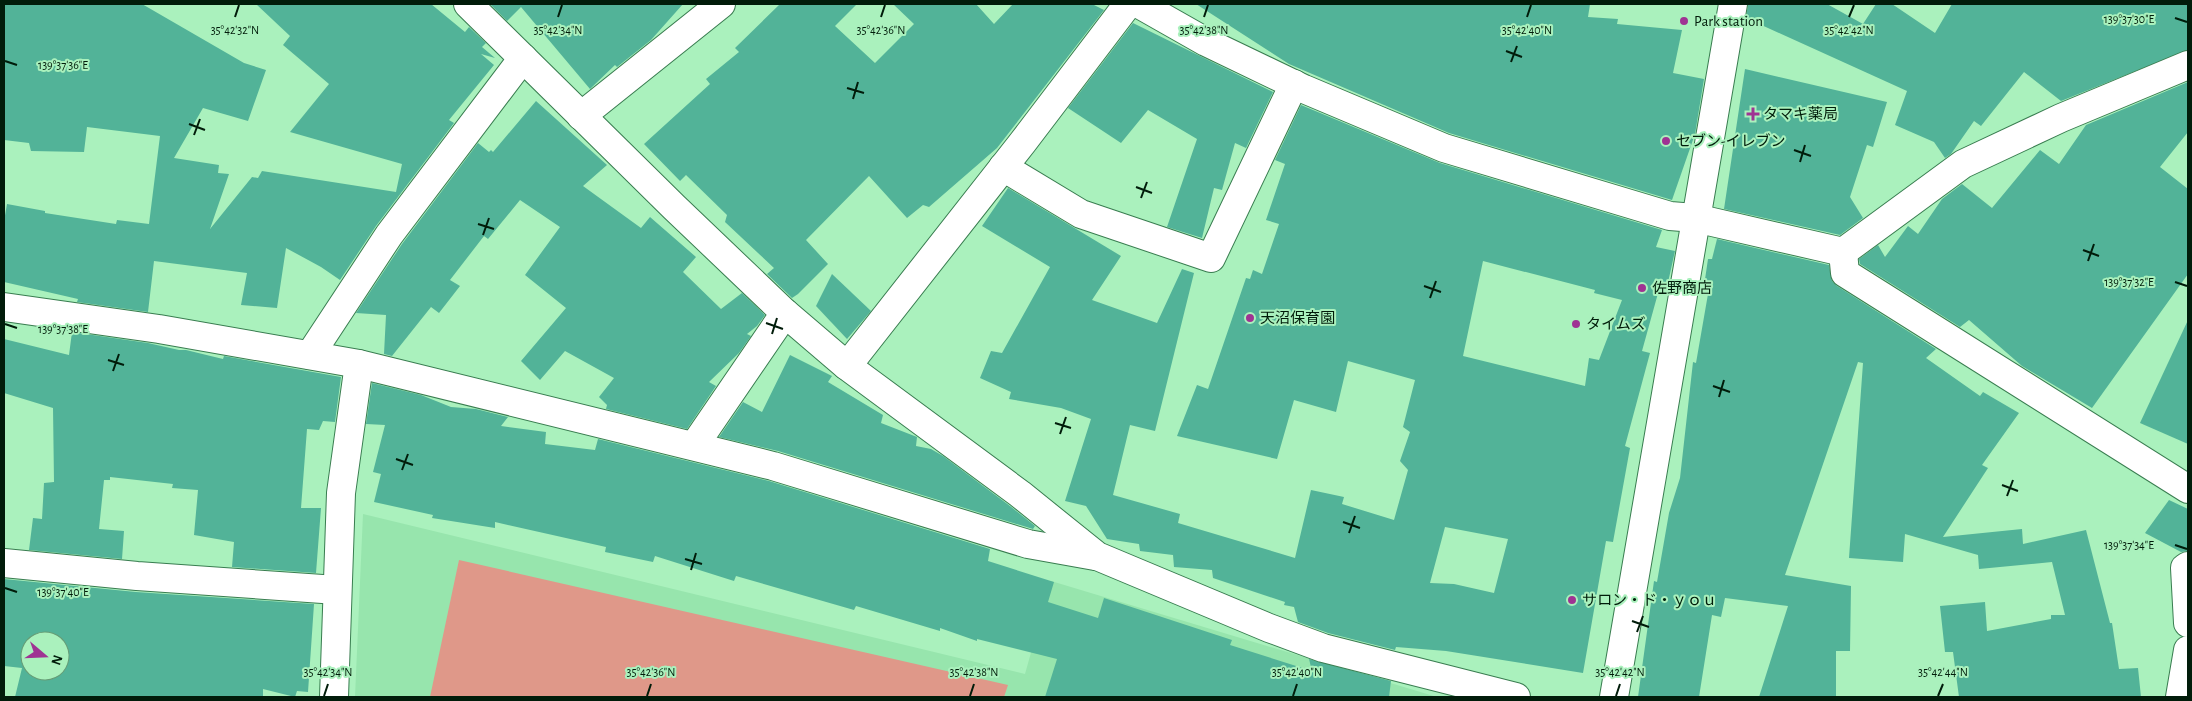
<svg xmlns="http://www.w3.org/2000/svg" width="2192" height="701" font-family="'Alegreya Sans','Noto Sans JP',sans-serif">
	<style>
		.built { fill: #97e5ad }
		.garden { fill: #df9889 }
		.building { fill: #52b398; fill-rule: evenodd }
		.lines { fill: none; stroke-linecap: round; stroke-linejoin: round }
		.minor-casing { stroke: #397d50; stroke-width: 30 }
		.minor { stroke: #fff; stroke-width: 28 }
		.ticks { fill: none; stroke: #011c0a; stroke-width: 2 }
		.poi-dot { fill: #9f3393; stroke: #aaf1bd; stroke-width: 2 }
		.labels { text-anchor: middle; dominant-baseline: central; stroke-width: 4; stroke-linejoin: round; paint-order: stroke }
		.poi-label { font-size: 15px; fill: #011c0a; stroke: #aaf1bd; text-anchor: start }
		.ticks-label { font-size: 12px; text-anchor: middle; fill: #011c0a; stroke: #aaf1bd; stroke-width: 4; stroke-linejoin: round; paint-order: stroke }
	</style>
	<rect width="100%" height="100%" fill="#aaf1bd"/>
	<path class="built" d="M 363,514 L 1025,674 L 1051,581 L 1437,697 L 355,697 Z"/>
	<path class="garden" d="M 459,560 L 1008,685 L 1004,697 L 430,697 Z"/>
	<g class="building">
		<path d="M 4,4 L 142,4 L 244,63 L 266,70 L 248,121 L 203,108 L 174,158 L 219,165 L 218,173 L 229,174 L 210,229 L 252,177 L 258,178 L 262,171 L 396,192 L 402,164 L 290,132 L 329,84 L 283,45 L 290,36 L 256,4 L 431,4 L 465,32 L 469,27 L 486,43 L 482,47 L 495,58 L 481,54 L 494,65 L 449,120 L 454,123 L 376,226 L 340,280 L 321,267 L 286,248 L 277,308 L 241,305 L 247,273 L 154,261 L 148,312 L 77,302 L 78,299 L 4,282 L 4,221 L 7,204 L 45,211 L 45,213 L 116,224 L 117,220 L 149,224 L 160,136 L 87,127 L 84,152 L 31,151 L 29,143 L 4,140 Z"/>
		<path d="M 490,4 L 683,4 L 651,40 L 617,67 L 615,65 L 590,89 L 521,7 L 507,21 Z"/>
		<path d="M 780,4 L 857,4 L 835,26 L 875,63 L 914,24 L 893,4 L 976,4 L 994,24 L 1013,4 L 1092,4 L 1104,10 L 997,148 L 929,207 L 923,205 L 907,218 L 869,176 L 806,240 L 828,264 L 798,294 L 792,298 L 767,274 L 774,268 L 725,222 L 727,215 L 686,175 L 680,181 L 644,144 L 710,84 L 706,79 L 739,52 L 735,48 Z"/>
		<path d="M 1196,4 L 1590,4 L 1588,17 L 1618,19 L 1617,24 L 1682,30 L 1673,73 L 1704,79 L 1695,134 L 1672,200 L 1449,133 L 1289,64 Z"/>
		<path d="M 1748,4 L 1827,4 L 1863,24 L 1876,4 L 1892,4 L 1935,33 L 1952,4 L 2188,4 L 2188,50 L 2061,101 L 2024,72 L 1981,126 L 1974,121 L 1951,154 L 1945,158 L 1934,142 L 1895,125 L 1907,91 L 1746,18 Z"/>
		<path d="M 1133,23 L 1273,92 L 1246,148 L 1235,143 L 1222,190 L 1214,188 L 1202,238 L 1167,227 L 1197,139 L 1148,110 L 1121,143 L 1068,108 Z"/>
		<path d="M 1745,69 L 1887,102 L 1873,147 L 1867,145 L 1850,197 L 1863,218 L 1840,235 L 1724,209 Z"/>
		<path d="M 2188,82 L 2188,132 L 2160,167 L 2188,189 L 2188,274 L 2092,408 L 2022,366 L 1969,320 L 1960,327 L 1860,264 L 1859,259 L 1878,245 L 1885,257 L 1908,226 L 1918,234 L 1942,199 L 1962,184 L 1992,208 L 2040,150 L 2059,164 L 2086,125 Z"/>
		<path d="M 536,101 L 607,165 L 583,186 L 641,228 L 650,217 L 696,257 L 683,272 L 721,309 L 742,293 L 765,315 L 757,326 L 747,334 L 751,336 L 739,353 L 709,382 L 716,386 L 687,429 L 606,409 L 607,405 L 599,397 L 614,378 L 565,351 L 540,380 L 521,361 L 566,308 L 525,275 L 560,227 L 520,200 L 488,239 L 484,236 L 450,280 L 460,286 L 439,313 L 431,307 L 392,356 L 384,354 L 386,315 L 356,313 L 402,244 L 478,143 L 489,152 L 491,150 L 493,152 Z"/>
		<path d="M 1301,105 L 1440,163 L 1662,230 L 1656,247 L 1675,251 L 1667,287 L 1660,286 L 1642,351 L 1650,353 L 1625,446 L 1630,448 L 1613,542 L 1606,541 L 1583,673 L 1446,651 L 1396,647 L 1395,650 L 1328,633 L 1298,622 L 1294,607 L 1284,605 L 1285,602 L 1213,578 L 1212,570 L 1174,567 L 1173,555 L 1140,551 L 1139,544 L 1107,539 L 1086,506 L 1065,501 L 1091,419 L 1061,408 L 1009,399 L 1011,392 L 980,378 L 991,351 L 1002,353 L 1050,267 L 982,226 L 1008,188 L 1121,256 L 1092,300 L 1157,323 L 1182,269 L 1194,273 L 1155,431 L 1130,425 L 1113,495 L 1180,514 L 1178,523 L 1295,558 L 1311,490 L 1344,497 L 1342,504 L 1394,520 L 1408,470 L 1400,461 L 1410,432 L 1403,427 L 1415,380 L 1348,361 L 1336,412 L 1294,400 L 1277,459 L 1177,436 L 1197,385 L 1208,389 L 1246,278 L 1250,279 L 1253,270 L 1262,274 L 1279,224 L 1266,220 L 1285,164 L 1275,160 ZM 1483,261 L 1595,290 L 1594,293 L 1622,300 L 1599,360 L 1589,358 L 1585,386 L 1463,356 ZM 1445,527 L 1508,539 L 1494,593 L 1454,584 L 1430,583 Z"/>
		<path d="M 1717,239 L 1829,265 L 1832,281 L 1837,286 L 1936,349 L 1926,358 L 1980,396 L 1983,392 L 2019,413 L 1982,465 L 1988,468 L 1943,537 L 2022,529 L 2023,544 L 2086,530 L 2110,623 L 2112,623 L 2119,669 L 2138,668 L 2141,697 L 1959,697 L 1953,652 L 1945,652 L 1940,606 L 1985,602 L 1987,631 L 2051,619 L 2051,615 L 2065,615 L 2052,562 L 1979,569 L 1978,555 L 1905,534 L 1903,562 L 1849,558 L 1863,363 L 1858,362 L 1785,575 L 1851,586 L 1850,651 L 1836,651 L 1836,697 L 1759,697 L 1788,606 L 1725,598 L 1721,617 L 1712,615 L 1699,697 L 1638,697 L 1654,581 L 1657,582 L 1669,513 L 1680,478 L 1693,362 L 1696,363 L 1708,294 L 1703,293 L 1708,259 L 1712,259 Z"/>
		<path d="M 832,274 L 871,311 L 847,339 L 816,306 Z"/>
		<path d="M 2188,320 L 2188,444 L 2140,423 Z"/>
		<path d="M 72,332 L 148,343 L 179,350 L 186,350 L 223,359 L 224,356 L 341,377 L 335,422 L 323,421 L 319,430 L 307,429 L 301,508 L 321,508 L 316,573 L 232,567 L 234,542 L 194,535 L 198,490 L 172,488 L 173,484 L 110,477 L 110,480 L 104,480 L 99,529 L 124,531 L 122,559 L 29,550 L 33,518 L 42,519 L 44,483 L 54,482 L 53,408 L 4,393 L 4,339 L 69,355 Z"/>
		<path d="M 790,355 L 832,376 L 828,382 L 883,415 L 881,423 L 917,437 L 916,446 L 931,449 L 943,456 L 1010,506 L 1035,526 L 1033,529 L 778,451 L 719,437 L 743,402 L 762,412 Z"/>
		<path d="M 372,383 L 421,395 L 451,407 L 476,409 L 508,417 L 501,426 L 546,432 L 545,444 L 595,450 L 598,439 L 769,481 L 990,549 L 988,561 L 1054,582 L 1048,602 L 1098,618 L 1104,598 L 1232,640 L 1230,645 L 1312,671 L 1309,659 L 1391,681 L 1389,697 L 1045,697 L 1057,659 L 977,639 L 977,641 L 940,628 L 940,631 L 856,606 L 854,610 L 736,576 L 734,581 L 655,556 L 653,562 L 605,552 L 606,547 L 495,522 L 495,528 L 432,518 L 433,515 L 374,502 L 381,474 L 373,472 L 385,425 L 366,424 Z"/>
		<path d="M 2169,500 L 2188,509 L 2188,551 L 2181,552 L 2145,533 Z"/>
		<path d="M 4,579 L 136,592 L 314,604 L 308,692 L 297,691 L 295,697 L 263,689 L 263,697 L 15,697 L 22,668 L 4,666 ZM 30,641 L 60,641 L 60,671 L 30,671 Z"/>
	</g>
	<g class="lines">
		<defs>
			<g id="minor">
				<path d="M 468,4 L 674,207 L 785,313 L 847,366 L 1020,494 L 1097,556 L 1269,628 L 1323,648 L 1516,697"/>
				<path d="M 1139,4 L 1206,42 L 1304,89 L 1444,148 L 1670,216 L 1695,218 L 1843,252 L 1845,273 L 2188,489"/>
				<path d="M 581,116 L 721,4"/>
				<path d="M 1003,167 L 1081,214 L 1211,258 L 1294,84"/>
				<path d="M 1843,252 L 1963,164 L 2061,118 L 2188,65"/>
				<path d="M 4,307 L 159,329 L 359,364 L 773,466 L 1028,544 L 1095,556"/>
				<path d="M 310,355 L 389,235 L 523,58"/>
				<path d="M 847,366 L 1023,142 L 1128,4"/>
				<path d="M 694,446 L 785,313"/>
				<path d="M 4,563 L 137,576 L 337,590"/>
				<path d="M 2188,566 L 2185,568 L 2188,623"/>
				<path d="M 334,697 L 341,493 L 359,364"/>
				<path d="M 1614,697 L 1733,4"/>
				<path d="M 2180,697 L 2188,650"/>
			</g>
		</defs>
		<use href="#minor" class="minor-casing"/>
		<use href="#minor" class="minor"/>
	</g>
	<path class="ticks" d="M 235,17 L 239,5M 558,17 L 562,5M 881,17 L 885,5M 1204,17 L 1208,5M 1527,17 L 1531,5M 1849,17 L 1854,5M 2175,18 L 2187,22M 1506,51 L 1522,57M 5,61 L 17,65M 1511,62 L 1517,46M 847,88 L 864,93M 853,99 L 858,82M 189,124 L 205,130M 194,135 L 200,119M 1794,150 L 1811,156M 1800,162 L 1805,145M 1136,187 L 1152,193M 1141,198 L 1147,182M 478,224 L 494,229M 483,235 L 489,218M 2083,250 L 2099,256M 2088,261 L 2094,244M 2175,282 L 2187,286M 1424,286 L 1441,292M 1430,298 L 1436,281M 766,323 L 783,329M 5,324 L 17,328M 772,334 L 777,318M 108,360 L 124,365M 113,371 L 119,354M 1713,386 L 1730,392M 1719,397 L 1724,380M 1055,423 L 1071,428M 1060,434 L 1066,417M 396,459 L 413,465M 402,470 L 408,454M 2002,485 L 2018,491M 2007,496 L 2013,480M 1343,522 L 1360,528M 1349,533 L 1355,516M 2175,545 L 2187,549M 685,559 L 702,564M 691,570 L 696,553M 5,588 L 17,592M 1632,621 L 1649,627M 1637,632 L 1643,616M 324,696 L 328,684M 647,696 L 651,684M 970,696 L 974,684M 1293,696 L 1297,684M 1616,696 L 1620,684M 1938,696 L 1943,684"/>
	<g class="poi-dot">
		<circle cx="1684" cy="21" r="5"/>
		<path d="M1750.5 106.5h5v5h5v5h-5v5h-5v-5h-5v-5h5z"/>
		<circle cx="1666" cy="141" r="5"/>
		<circle cx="1642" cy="288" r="5"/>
		<circle cx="1250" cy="318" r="5"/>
		<circle cx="1576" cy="324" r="5"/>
		<circle cx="1572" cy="600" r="5"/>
	</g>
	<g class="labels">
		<g class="poi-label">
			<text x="1694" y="21">Park station</text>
			<text x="1763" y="114">タマキ薬局</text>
			<text x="1676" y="141">セブン-イレブン</text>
			<text x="1652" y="288">佐野商店</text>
			<text x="1260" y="318">天沼保育園</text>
			<text x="1586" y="324">タイムズ</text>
			<text x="1582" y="600">サロン・ド・ｙｏｕ</text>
		</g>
	</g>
	<g class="ticks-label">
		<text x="2129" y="23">139°37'30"E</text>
		<text x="558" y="34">35°42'34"N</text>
		<text x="881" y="34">35°42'36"N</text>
		<text x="1204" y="34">35°42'38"N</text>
		<text x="1527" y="34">35°42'40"N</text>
		<text x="1849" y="34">35°42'42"N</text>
		<text x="235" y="34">35°42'32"N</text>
		<text x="63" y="69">139°37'36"E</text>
		<text x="2129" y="286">139°37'32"E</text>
		<text x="63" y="333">139°37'38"E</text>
		<text x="2129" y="549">139°37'34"E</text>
		<text x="63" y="596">139°37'40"E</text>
		<text x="328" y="676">35°42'34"N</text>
		<text x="651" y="676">35°42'36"N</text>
		<text x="974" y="676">35°42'38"N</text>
		<text x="1297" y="676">35°42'40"N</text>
		<text x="1620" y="676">35°42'42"N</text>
		<text x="1943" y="676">35°42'44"N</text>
	</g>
	<rect width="2192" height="701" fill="none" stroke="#011c0a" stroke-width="10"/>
	<g transform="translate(45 656) rotate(109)"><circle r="24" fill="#aaf1bd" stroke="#669c75"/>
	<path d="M0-4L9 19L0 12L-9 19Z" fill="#9f3393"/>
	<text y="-8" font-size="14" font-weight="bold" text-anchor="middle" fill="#011c0a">N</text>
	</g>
</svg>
